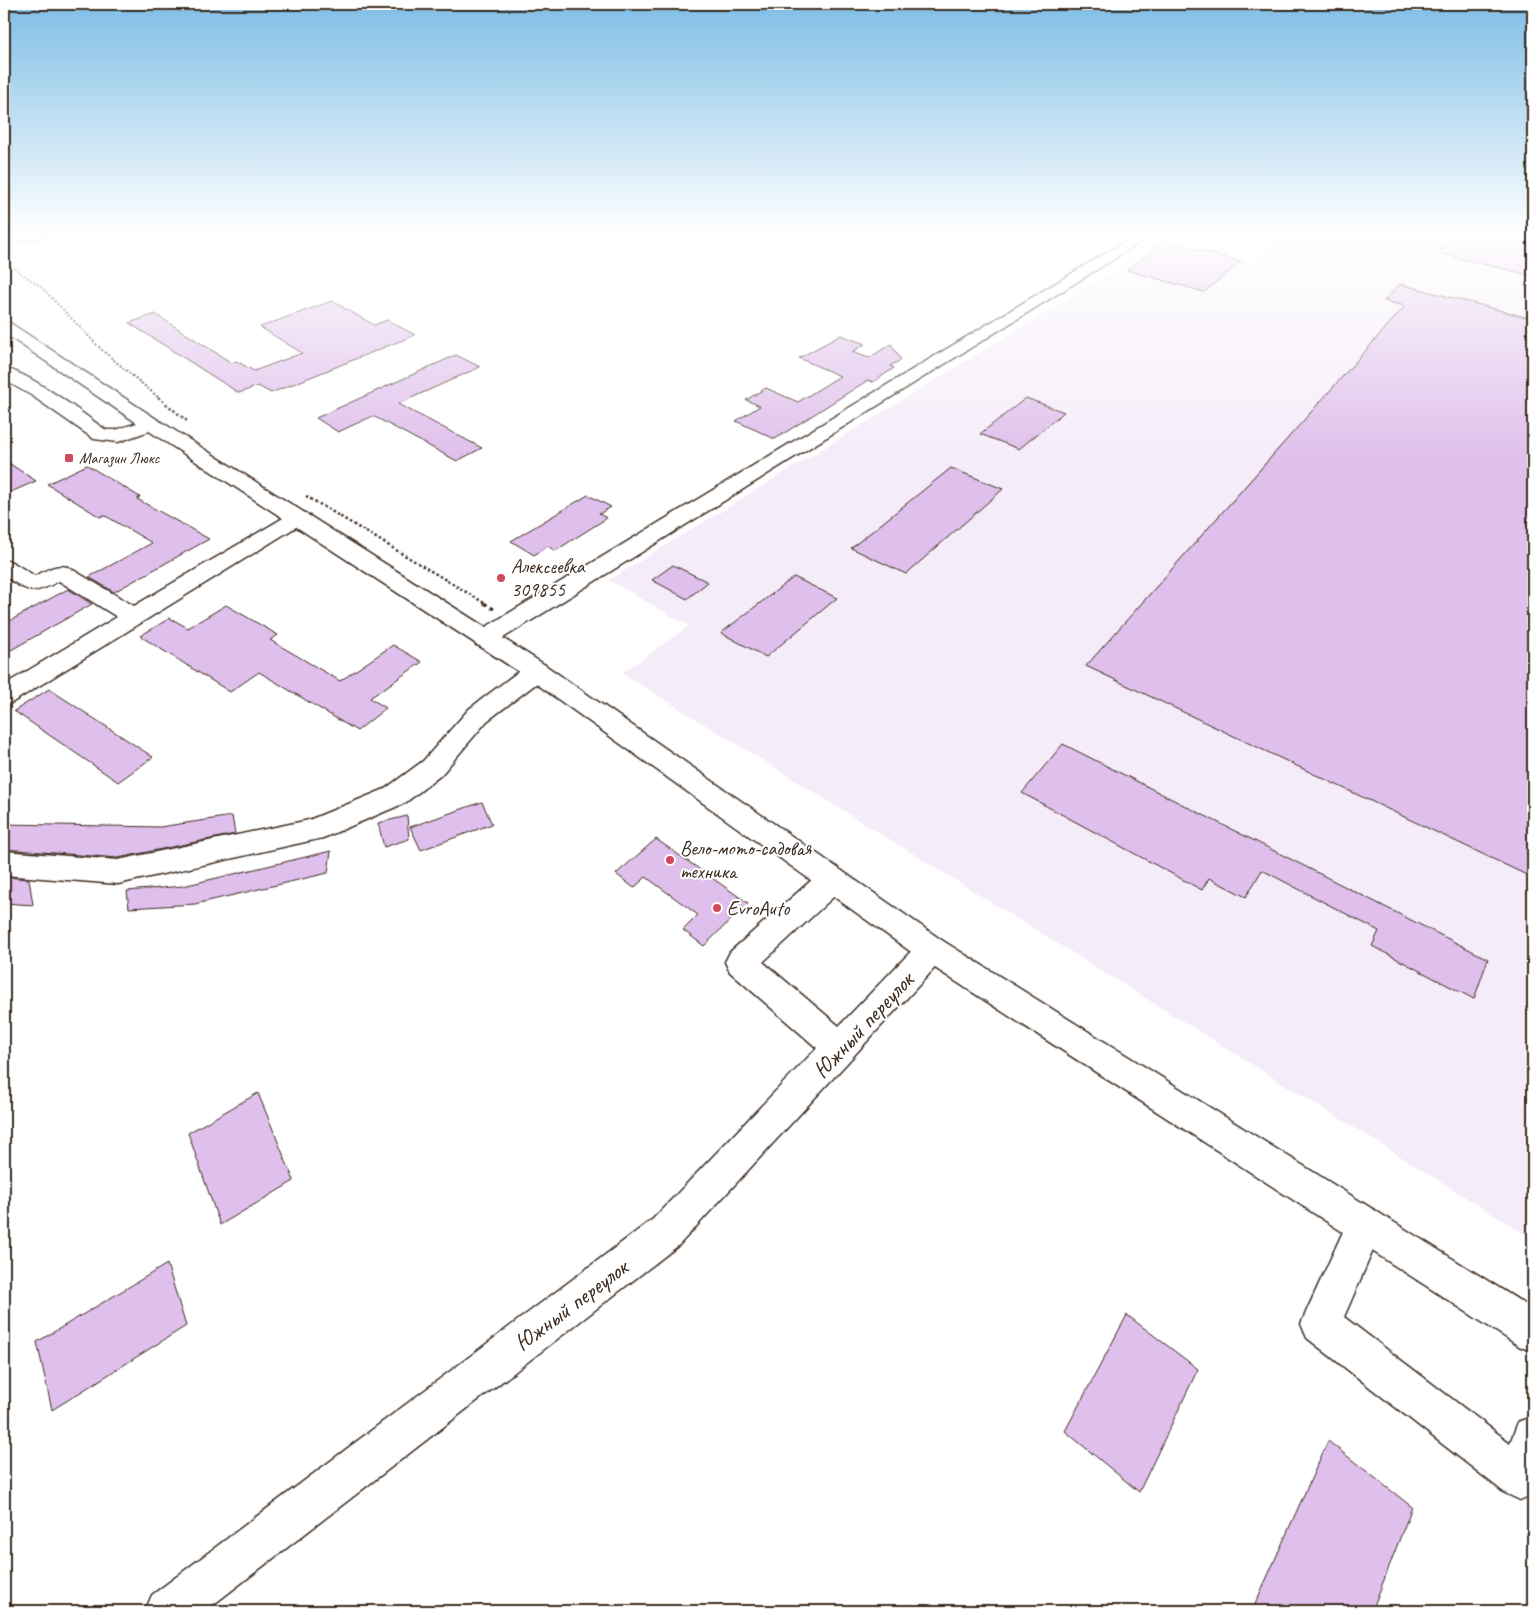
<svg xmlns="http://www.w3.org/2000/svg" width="1537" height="1615" font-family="Caveat,sans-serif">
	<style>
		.built { fill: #f5ecf9 }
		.building { fill: #dfbfeb; stroke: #3b2a1e }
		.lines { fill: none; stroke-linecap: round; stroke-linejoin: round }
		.minor-casing { stroke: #3b2a1e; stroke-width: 3 }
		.major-casing { stroke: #3b2a1e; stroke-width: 3 }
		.path-far2 { stroke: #3b2a1e; stroke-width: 2; stroke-dasharray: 2 2; stroke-linecap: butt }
		.path-far1 { stroke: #3b2a1e; stroke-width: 2.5; stroke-dasharray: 2.5 2.5; stroke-linecap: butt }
		.path { stroke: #3b2a1e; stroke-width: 3; stroke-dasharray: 4 4; stroke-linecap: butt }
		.minor { fill: #fff; fill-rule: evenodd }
		.major { fill: #fff; fill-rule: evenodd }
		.rail { stroke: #3b2a1e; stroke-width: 2 }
		.poi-dot { fill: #d1495b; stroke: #fff; stroke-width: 2 }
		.labels { text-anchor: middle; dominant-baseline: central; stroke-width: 4; stroke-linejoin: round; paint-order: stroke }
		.far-poi-label { font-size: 16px; fill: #3b2a1e; stroke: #fff; text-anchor: start }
		.poi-label { font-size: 20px; fill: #3b2a1e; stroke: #fff; text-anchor: start }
		.near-street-label { font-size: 24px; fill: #3b2a1e; stroke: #fff }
	</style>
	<rect width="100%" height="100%" fill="#fff"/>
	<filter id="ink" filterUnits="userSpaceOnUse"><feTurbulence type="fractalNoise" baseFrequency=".02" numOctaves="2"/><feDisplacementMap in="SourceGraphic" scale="10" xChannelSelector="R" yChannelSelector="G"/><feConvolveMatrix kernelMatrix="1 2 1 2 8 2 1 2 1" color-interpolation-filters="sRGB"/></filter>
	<g filter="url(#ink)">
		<path class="built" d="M 1284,234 L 1533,234 L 1533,1239 L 622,673 L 689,626 L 609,580 L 1165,239 L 1250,262 Z"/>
		<g class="building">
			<path d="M 1454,234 L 1533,234 L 1533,276 L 1438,253 Z"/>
			<path d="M 1166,241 L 1241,262 L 1204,292 L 1127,270 Z"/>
			<path d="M 1400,284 L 1533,319 L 1533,878 L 1086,666 L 1405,306 L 1384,301 Z"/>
			<path d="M 332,301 L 374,325 L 387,320 L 415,335 L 271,393 L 258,386 L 239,393 L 129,323 L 155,314 L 232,363 L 236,361 L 254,371 L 302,353 L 260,327 Z"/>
			<path d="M 841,335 L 865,344 L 852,352 L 869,358 L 891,344 L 901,360 L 890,366 L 894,368 L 873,382 L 868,380 L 775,439 L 736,421 L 760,406 L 746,400 L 766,388 L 798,402 L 840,376 L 799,358 Z"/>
			<path d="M 456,355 L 480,367 L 398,404 L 482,448 L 457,461 L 373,416 L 338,432 L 316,418 Z"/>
			<path d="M 1026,398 L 1064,412 L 1019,449 L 980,434 Z"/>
			<path d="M 4,460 L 36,481 L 4,495 Z"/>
			<path d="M 87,465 L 140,497 L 137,499 L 209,539 L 114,592 L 89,577 L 152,543 L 104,515 L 100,517 L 47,484 Z"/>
			<path d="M 951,468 L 1003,489 L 906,574 L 851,548 Z"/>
			<path d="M 588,495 L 611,507 L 599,514 L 607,518 L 555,551 L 548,546 L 534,555 L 511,541 Z"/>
			<path d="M 673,565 L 708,582 L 687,599 L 652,580 Z"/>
			<path d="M 794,577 L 837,598 L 766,657 L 721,633 Z"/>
			<path d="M 68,589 L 92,604 L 4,654 L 4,624 Z"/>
			<path d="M 226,605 L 278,635 L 270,640 L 340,681 L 393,645 L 422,662 L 370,698 L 386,708 L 357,731 L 259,672 L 230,692 L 140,636 L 170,618 L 188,628 Z"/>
			<path d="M 49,689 L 153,757 L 118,782 L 14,711 Z"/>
			<path d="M 1063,744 L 1488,959 L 1474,999 L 1372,946 L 1379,931 L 1262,870 L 1246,897 L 1209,878 L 1202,890 L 1022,793 Z"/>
			<path d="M 482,802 L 492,824 L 421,850 L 410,827 Z"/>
			<path d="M 232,816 L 235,834 L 118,858 L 4,849 L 4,824 L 160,827 Z"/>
			<path d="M 407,816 L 409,839 L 384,847 L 378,823 Z"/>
			<path d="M 656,839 L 748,903 L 704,946 L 683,930 L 698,915 L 646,877 L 634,888 L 616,874 Z"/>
			<path d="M 331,851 L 328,873 L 195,904 L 129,908 L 127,891 L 183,886 Z"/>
			<path d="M 4,877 L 29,879 L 33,905 L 4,903 Z"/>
			<path d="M 258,1093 L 294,1181 L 220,1225 L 188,1133 Z"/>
			<path d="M 167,1264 L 186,1326 L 52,1410 L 37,1342 Z"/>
			<path d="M 1127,1315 L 1198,1369 L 1139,1492 L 1065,1431 Z"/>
			<path d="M 1328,1441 L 1412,1507 L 1372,1611 L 1252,1611 Z"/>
		</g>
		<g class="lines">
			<defs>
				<g id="minor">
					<path d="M 1137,234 L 1154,234 L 492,645 L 484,647 L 476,645 L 472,639 L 476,633 Z"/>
					<path d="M 297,512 L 304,514 L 307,518 L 304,522 L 13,702 L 4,705 L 4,685 L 117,617 L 59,581 C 31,596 30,592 4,576 L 4,560 L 12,562 L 35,576 C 47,570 55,564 68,567 L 134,606 L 290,514 Z"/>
					<path d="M 536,663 L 545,665 L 548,671 L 545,677 L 487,721 L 441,775 L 405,803 L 323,838 L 118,884 L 4,875 L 4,851 L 118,860 L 309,820 L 385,789 L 423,761 L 469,709 L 527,665 Z"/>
					<path d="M 832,868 L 842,871 L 847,880 L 842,889 L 763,962 L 839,1026 L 921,941 L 932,937 L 943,941 L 947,950 L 943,959 L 679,1245 L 205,1611 L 145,1611 L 152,1595 L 653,1219 L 817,1048 L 730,972 L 725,962 L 730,952 L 822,871 Z"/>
					<path d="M 1365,1206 L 1378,1212 L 1384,1225 L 1344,1317 L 1510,1443 L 1518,1422 L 1533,1416 L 1533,1494 L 1520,1500 L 1505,1493 L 1307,1338 L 1301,1324 L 1307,1310 L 1352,1212 Z"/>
				</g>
				<path id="major" d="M 4,321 L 10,323 L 158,420 L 545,665 L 943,941 L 1533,1309 L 1533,1352 L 1519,1346 L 921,959 L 527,677 L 149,431 L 118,442 L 94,439 L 31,395 L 4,380 L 4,368 C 32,374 80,412 106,430 L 116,430 L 137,423 L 4,333 Z"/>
			</defs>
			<use href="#minor" class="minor-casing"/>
			<use href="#major" class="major-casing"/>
			<path class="path-far2" d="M 4,261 L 41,287 L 102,350 L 159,398"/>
			<g class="path-far1">
				<path d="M 158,397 L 187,421"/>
				<path d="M 306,496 L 486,604"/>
			</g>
			<path class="path" d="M 484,603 L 494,609"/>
			<use href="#minor" class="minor"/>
			<use href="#major" class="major"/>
			<path class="rail" d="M 4,242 L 73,234"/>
		</g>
	</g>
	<linearGradient id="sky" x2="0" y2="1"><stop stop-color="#7fbee6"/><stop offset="0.51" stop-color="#fff"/><stop offset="1" stop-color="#fff" stop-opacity="0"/></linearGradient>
	<rect width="1537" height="460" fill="url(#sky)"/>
	<g class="poi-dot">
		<rect x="64" y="453" width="10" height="10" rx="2.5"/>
		<circle cx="501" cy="578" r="5"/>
		<circle cx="670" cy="860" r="5"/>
		<circle cx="717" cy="908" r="5"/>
	</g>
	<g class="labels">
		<g class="far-poi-label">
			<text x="79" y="458">Магазин Люкс</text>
		</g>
		<g class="poi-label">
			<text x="511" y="566">Алексеевка<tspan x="511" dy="23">309855</tspan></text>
			<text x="680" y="848">Вело-мото-садовая<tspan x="680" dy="23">техника</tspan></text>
			<text x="727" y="908">EvroAuto</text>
		</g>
		<g class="near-street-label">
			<text transform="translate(863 1025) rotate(-47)">Южный переулок</text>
			<text transform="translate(571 1305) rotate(-37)">Южный переулок</text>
		</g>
	</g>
	<rect width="1537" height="1615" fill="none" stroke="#fff" stroke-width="20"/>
	<rect x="10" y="10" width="1517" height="1595" fill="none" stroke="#3b2a1e" stroke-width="2" filter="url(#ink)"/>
</svg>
